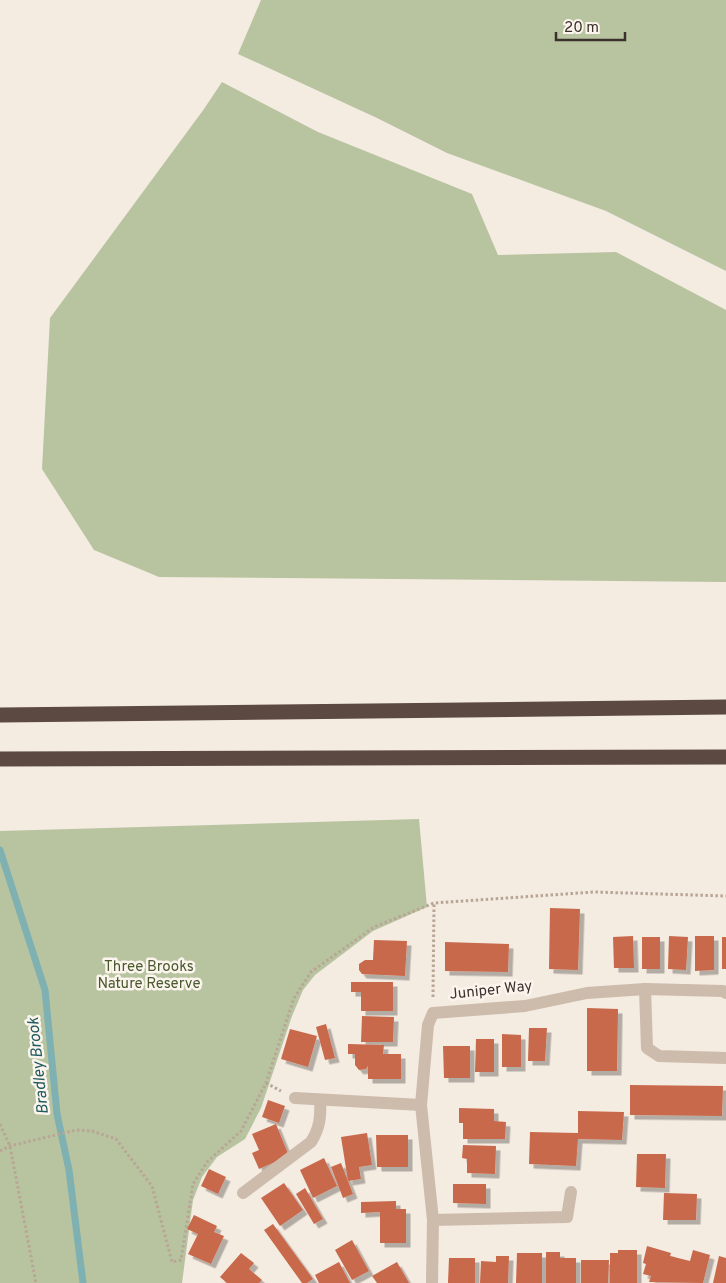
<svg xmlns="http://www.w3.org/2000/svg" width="726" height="1283" font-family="Overpass,sans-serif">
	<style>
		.green { fill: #b8c4a0 }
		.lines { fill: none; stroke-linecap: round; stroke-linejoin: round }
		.stream { stroke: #7fb0b2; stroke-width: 7 }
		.building { fill: #c8694b; filter: url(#shadow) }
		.path { stroke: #b9a596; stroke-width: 3; stroke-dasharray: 2.5 2.5; stroke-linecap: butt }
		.minor { stroke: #cdbbac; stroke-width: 12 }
		.highway { stroke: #5c4a42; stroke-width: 15 }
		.labels { text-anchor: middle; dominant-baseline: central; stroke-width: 5; stroke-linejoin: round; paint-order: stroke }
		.park-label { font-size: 15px; fill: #4a5a2e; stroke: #fbf5ee }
		.street-label { font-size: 15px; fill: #3b302b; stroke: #fbf5ee }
		.water-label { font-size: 16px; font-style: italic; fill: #1f5a5e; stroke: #fbf5ee }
	</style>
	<defs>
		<filter id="shadow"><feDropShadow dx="4.5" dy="4.5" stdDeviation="0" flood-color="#0004"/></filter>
	</defs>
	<rect width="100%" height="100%" fill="#f4ebe1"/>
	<g class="green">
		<path d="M 261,0 L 726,0 L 726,271 L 606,211 L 447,153 L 377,118 L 238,54 Z"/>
		<path d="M 222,82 L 318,132 L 472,194 L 498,255 L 616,252 L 726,310 L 726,582 L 159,577 L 94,550 L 42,469 L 50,318 L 204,109 Z"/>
		<path d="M 419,819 L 427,907 L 373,931 L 315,975 L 303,990 L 292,1016 L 261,1108 L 245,1139 L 217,1157 L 202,1177 L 193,1200 L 182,1283 L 0,1283 L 0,831 Z"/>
	</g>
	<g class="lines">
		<path class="stream" d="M 0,850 L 45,990 L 57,1114 L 69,1170 L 83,1283"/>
	</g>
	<g class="building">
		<path d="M 550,908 L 580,909 L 578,970 L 549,969 Z"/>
		<path d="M 633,936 L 634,968 L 614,968 L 613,937 Z"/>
		<path d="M 669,936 L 688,937 L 686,970 L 668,969 Z"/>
		<path d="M 695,936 L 714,936 L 714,970 L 695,971 Z"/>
		<rect x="642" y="937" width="18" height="32"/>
		<rect x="722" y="937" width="4" height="32"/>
		<path d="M 374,940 L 407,941 L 405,976 L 362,974 L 359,970 L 359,964 L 365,960 L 373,960 Z"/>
		<path d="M 445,942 L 509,944 L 508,972 L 445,971 Z"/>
		<path d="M 351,982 L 393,982 L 393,1011 L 361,1011 L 361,992 L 351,992 Z"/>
		<path d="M 587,1008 L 618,1009 L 617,1071 L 587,1071 Z"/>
		<path d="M 362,1016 L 394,1017 L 393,1042 L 361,1042 Z"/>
		<path d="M 326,1024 L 335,1058 L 325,1060 L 316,1027 Z"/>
		<path d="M 529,1028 L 547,1028 L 545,1061 L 528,1061 Z"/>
		<path d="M 290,1029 L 317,1036 L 308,1067 L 281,1059 Z"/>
		<path d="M 502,1034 L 521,1035 L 521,1067 L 502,1067 Z"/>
		<path d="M 476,1039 L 494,1039 L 494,1072 L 475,1072 Z"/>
		<path d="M 348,1044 L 384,1045 L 383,1054 L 401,1054 L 401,1079 L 368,1079 L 368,1066 L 366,1069 L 359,1070 L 355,1065 L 355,1054 L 348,1054 Z"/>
		<path d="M 443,1046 L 470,1046 L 470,1078 L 444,1078 Z"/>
		<path d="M 630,1085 L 723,1086 L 722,1116 L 630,1115 Z"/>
		<path d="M 268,1100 L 285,1106 L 279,1123 L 262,1117 Z"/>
		<path d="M 459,1108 L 494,1109 L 494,1121 L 506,1122 L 505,1139 L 463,1139 L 463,1123 L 459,1123 Z"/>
		<path d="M 578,1111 L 624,1112 L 622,1140 L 578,1139 L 576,1166 L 529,1164 L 530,1132 L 578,1133 Z"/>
		<path d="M 276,1124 L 289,1156 L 259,1169 L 252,1153 L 259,1150 L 252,1134 Z"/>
		<path d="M 367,1133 L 372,1165 L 359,1167 L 361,1179 L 348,1181 L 341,1137 Z"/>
		<path d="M 376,1135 L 408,1135 L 408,1167 L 377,1167 Z"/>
		<path d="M 463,1145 L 496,1146 L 495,1174 L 467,1173 L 467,1159 L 462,1158 Z"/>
		<path d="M 637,1154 L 666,1154 L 665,1188 L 636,1187 Z"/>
		<path d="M 324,1158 L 337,1186 L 313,1198 L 300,1170 Z"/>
		<path d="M 341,1163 L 353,1194 L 343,1198 L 331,1167 Z"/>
		<path d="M 209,1169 L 226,1177 L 218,1194 L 201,1186 Z"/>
		<path d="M 284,1183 L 303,1210 L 280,1226 L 261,1198 Z"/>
		<path d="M 453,1184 L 486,1184 L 486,1204 L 453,1203 Z"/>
		<path d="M 305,1188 L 323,1219 L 314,1224 L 296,1194 Z"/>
		<path d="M 664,1193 L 697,1194 L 696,1220 L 663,1220 Z"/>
		<path d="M 396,1201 L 396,1209 L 406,1209 L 406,1243 L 380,1243 L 380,1212 L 361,1213 L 361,1202 Z"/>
		<path d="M 194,1215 L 217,1226 L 214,1232 L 224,1236 L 211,1264 L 188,1254 L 198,1234 L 187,1229 Z"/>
		<path d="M 273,1224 L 313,1279 L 307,1283 L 302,1283 L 264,1230 Z"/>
		<path d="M 352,1240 L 369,1271 L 352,1280 L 335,1250 Z"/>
		<path d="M 647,1246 L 671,1253 L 670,1256 L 690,1261 L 693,1250 L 710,1255 L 703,1283 L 649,1282 L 651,1276 L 643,1274 L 646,1264 L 643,1263 Z"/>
		<path d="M 618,1250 L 637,1250 L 637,1283 L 610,1283 L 610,1253 L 618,1253 Z"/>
		<path d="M 546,1252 L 560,1252 L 560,1258 L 576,1258 L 576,1283 L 546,1283 Z"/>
		<path d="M 241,1253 L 254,1263 L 249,1269 L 262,1280 L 259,1283 L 227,1283 L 220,1277 Z"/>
		<path d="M 517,1253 L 542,1253 L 542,1283 L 516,1283 Z"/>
		<path d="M 496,1256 L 509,1256 L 508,1283 L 480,1283 L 481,1261 L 496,1262 Z"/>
		<path d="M 719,1256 L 726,1258 L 726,1283 L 713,1283 Z"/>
		<path d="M 449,1258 L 475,1258 L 475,1283 L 448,1283 Z"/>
		<path d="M 581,1260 L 609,1260 L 608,1283 L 581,1283 Z"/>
		<path d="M 339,1262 L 350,1283 L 319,1283 L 315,1275 Z"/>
		<path d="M 397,1262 L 409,1283 L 377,1283 L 372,1276 Z"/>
	</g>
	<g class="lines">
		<g class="path">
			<path d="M 433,997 L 434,903"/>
			<path d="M 266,1083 L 281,1091"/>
			<path d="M 0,1124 L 10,1146 L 36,1283"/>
			<path d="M 0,1151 L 10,1146 L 76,1130 L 92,1131 L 116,1139 L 152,1186 L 172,1262 L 181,1260 L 193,1184 L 207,1162 L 241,1131 L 266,1083 L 294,998 L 311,972 L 374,927 L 434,903 L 594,892 L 726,896"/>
		</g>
		<g class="minor">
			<path d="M 645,989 L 647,1048 L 659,1056 L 726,1058"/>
			<path d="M 295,1098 L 421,1105"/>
			<path d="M 243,1193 L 311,1142 C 320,1128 321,1116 320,1100"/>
			<path d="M 433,1220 L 567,1217 L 571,1192"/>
			<path d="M 432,1283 L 433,1220 L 421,1105 L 428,1025 L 433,1013 L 525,1006 L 587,993 L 645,989 L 723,991 L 726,993"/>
		</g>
		<g class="highway">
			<path d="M 0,715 L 726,707"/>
			<path d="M 0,759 L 726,757"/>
		</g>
	</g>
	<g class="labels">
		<g class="park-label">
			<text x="149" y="967">Three Brooks<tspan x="149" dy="17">Nature Reserve</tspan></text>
		</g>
		<g class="street-label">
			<text transform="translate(491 991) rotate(-6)">Juniper Way</text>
		</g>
		<g class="water-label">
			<text transform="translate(39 1066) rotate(-96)">Bradley Brook</text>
		</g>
	</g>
	<path d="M556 32v8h69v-8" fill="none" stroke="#3b302b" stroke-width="2.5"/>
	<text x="564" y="32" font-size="15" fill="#3b302b" stroke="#fbf5ee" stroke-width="4" paint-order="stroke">20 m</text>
</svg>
